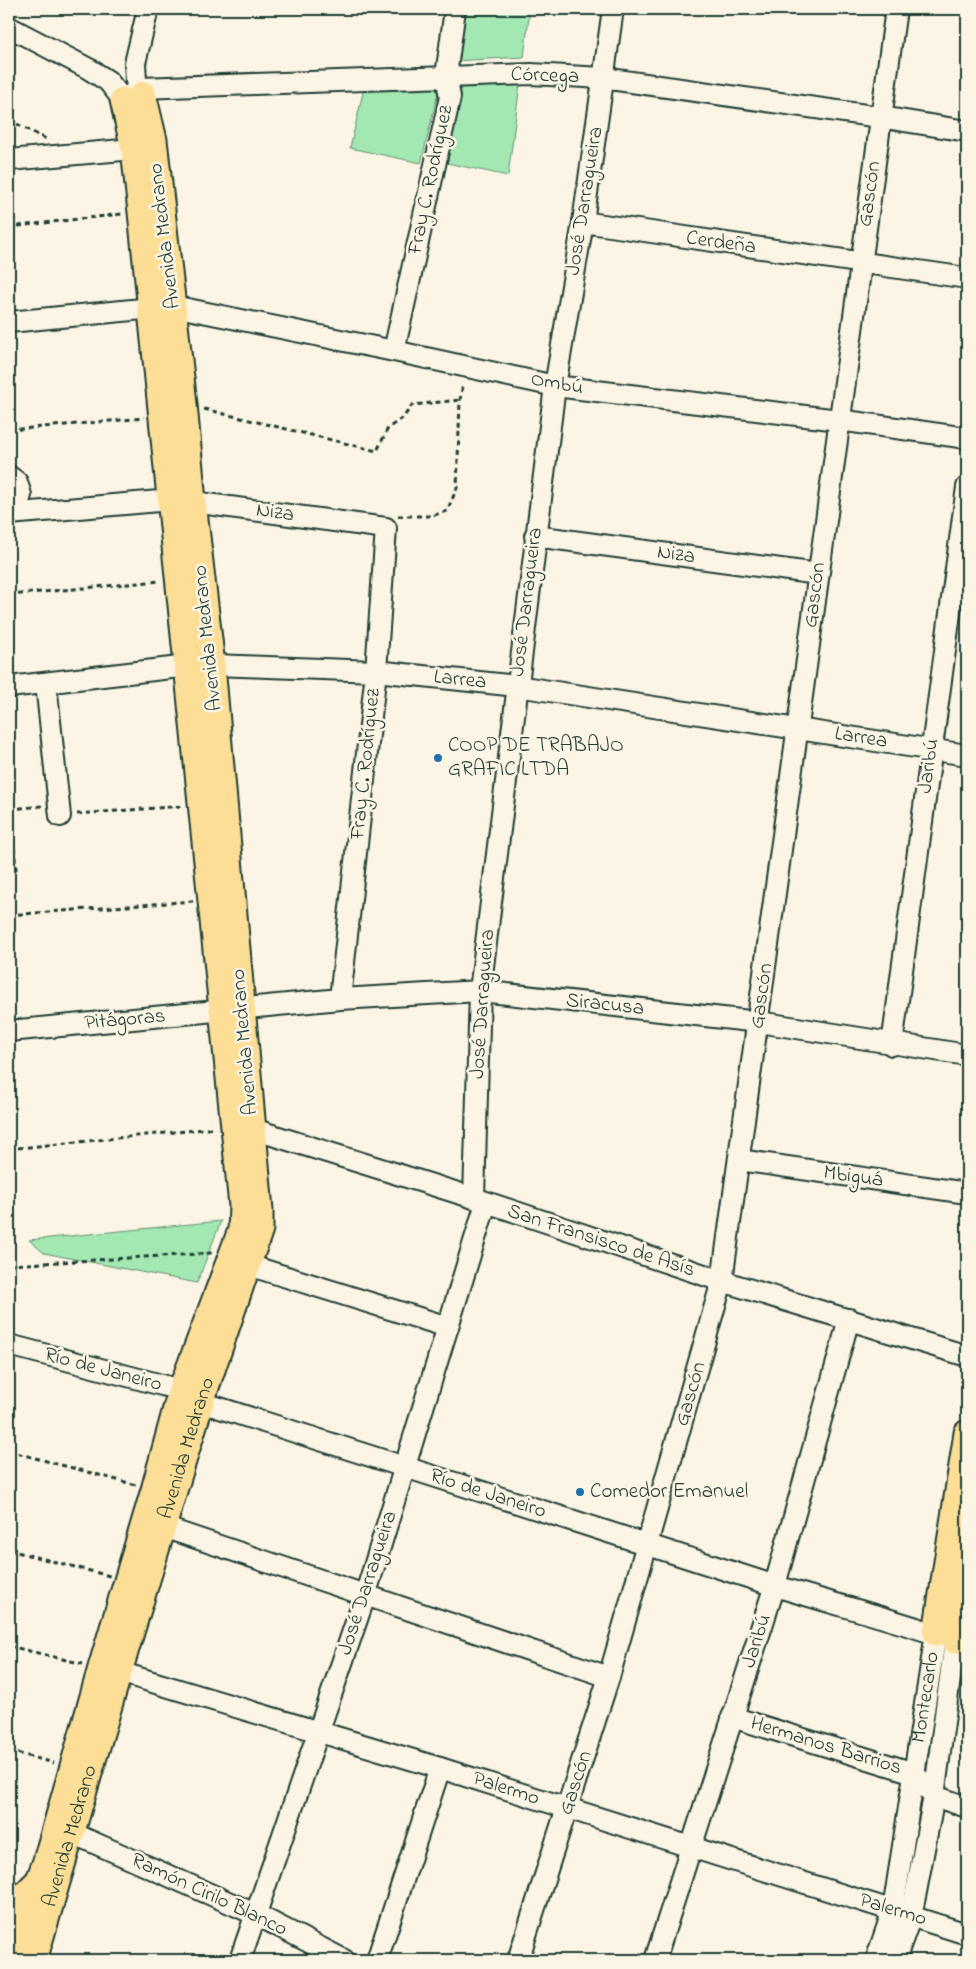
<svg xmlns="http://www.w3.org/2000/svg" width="976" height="1969" font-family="'Indie Flower',sans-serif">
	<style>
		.green { fill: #a3e7b2; stroke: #619273 }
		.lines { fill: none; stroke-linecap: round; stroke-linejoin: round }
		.minor-casing { stroke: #1f3d34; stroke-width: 24 }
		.major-casing { stroke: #1f3d34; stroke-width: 29 }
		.path { stroke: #1f3d34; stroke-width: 3; stroke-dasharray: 5 4; stroke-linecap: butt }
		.minor { stroke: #fcf5e5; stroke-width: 20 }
		.major { stroke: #fcde96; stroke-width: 25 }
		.poi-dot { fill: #1f6fb2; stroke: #fcf5e5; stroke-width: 2 }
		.labels { text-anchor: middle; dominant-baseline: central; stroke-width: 5; stroke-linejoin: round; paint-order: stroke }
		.street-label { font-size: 21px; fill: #1f3d34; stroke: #fcf5e5 }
		.poi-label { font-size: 21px; fill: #1f3d34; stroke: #fcf5e5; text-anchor: start }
	</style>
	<rect width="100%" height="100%" fill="#fcf5e5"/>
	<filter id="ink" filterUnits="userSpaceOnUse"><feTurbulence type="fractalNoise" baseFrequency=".02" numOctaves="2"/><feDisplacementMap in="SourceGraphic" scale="10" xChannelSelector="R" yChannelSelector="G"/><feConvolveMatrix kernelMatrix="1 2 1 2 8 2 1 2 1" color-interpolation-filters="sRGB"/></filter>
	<g filter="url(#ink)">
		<g class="green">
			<path d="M 462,9 L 530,9 L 524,57 L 454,61 Z"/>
			<path d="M 520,84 L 508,176 L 447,163 L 461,87 Z"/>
			<path d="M 436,86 L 438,93 L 421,163 L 350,148 L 364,88 Z"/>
			<path d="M 221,1221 L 197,1283 L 44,1253 L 29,1240 Z"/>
		</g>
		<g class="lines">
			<defs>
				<g id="minor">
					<path d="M 9,27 L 89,69 L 108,81 L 123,100 L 140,88 L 531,74 L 603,78 L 880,117 L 967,131"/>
					<path d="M 143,94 L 136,81 L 135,63 L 148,9"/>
					<path d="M 9,160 L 134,149"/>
					<path d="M 583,222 L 967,278"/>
					<path d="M 9,322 L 173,306 L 394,351 L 555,386 L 839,420 L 967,438"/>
					<path d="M 394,351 L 450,97 L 446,76 L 455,9"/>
					<path d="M 9,476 L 17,482 L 21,495 L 17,508 L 9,513"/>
					<path d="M 193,502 L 386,528 L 376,671 L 340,999"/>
					<path d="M 9,514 L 171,500"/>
					<path d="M 535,536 L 818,574"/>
					<path d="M 46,683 L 60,816"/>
					<path d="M 9,687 L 188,666 L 212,665 L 376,671 L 517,686 L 967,755"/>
					<path d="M 9,1031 L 340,999 L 480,991 L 759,1022 L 967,1055"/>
					<path d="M 892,1045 L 967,487"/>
					<path d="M 240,1127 L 253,1129 L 474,1198 L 722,1281 L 967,1356"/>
					<path d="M 739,1160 L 967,1193"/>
					<path d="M 474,1198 L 480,991 L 555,386 L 583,222 L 613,9"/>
					<path d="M 248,1265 L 448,1327"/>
					<path d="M 9,1345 L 181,1390 L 201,1402 C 388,1462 576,1521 763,1582 C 831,1604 900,1620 967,1645"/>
					<path d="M 163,1527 L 609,1677"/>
					<path d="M 105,1669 L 119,1672 L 440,1768 L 967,1934"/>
					<path d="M 732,1717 L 914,1773 L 934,1796 L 967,1807"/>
					<path d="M 72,1833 L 257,1915 L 344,1960"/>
					<path d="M 240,1960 L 365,1596 L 486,1203"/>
					<path d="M 377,1960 L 440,1768"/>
					<path d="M 518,1960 L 609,1677 L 722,1281 L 896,9"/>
					<path d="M 655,1960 L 775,1585 L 849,1319"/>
					<path id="s1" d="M 876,1960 L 893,1910 L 936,1633"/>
					<path d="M 895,1960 L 911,1916 L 916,1892 L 934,1796 L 955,1641"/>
				</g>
				<g id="major">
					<path d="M 936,1633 L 967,1433"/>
					<path d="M 955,1641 L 967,1565"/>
					<path d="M 9,1903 L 25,1894 L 39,1880"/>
					<path d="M 9,1960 L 46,1861 L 101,1668 L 154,1490 L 181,1390 L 241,1230 L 242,1206 L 141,212 L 134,149 L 123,100"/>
					<path id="s2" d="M 34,1960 L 119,1672 L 201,1402 L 260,1229 L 260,1210 L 212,665 L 193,502 L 184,404 L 154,140 L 143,94"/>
				</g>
			</defs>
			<use href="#minor" class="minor-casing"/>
			<use href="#major" class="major-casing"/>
			<g class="path">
				<path d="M 9,120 L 46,139"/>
				<path d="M 9,227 L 122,214"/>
				<path d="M 204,409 L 377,451 L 388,428 L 403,418 L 412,405 L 460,400"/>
				<path d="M 9,430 L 144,418"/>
				<path d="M 398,516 L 431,516 L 447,511 L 457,488 L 460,400 L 463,384"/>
				<path d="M 9,595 L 160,581"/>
				<path d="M 10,809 L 43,806"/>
				<path d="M 77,814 L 183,806"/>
				<path d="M 9,877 L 16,869 L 10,809"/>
				<path d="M 9,915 L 193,901"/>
				<path d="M 9,1149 L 215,1128"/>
				<path d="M 9,1265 L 213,1253"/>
				<path d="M 9,1451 L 136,1485"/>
				<path d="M 9,1550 L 110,1576"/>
				<path d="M 9,1646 L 83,1664"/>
				<path d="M 9,1751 L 54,1763"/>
			</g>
			<use href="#minor" class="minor"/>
			<use href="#major" class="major"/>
		</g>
	</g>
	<g class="poi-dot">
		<circle cx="438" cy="758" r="5"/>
		<circle cx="580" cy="1492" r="5"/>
	</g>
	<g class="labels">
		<g class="street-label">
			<text transform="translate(545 76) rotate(2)">Córcega</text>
			<text transform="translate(431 180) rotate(-78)">Fray C. Rodríguez</text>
			<text transform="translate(870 194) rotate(-82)">Gascón</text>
			<text transform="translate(585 201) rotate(-81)">José Darragueira</text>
			<text transform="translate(165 236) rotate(-97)">Avenida Medrano</text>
			<text transform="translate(721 243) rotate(8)">Cerdeña</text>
			<text transform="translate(557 384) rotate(10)">Ombú</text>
			<text transform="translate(275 513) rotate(8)">Niza</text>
			<text transform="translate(676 555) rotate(8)">Niza</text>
			<text transform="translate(815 595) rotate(-83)">Gascón</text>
			<text transform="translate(527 602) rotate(-83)">José Darragueira</text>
			<text transform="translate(208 638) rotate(-96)">Avenida Medrano</text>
			<text transform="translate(460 680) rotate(6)">Larrea</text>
			<text transform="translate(861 738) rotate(9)">Larrea</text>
			<text transform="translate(366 764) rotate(-84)">Fray C. Rodríguez</text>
			<text transform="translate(929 766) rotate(-82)">Jaribú</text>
			<text transform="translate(762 996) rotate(-82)">Gascón</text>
			<text transform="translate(483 1004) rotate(-86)">José Darragueira</text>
			<text transform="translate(605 1005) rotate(6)">Siracusa</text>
			<text transform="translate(125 1020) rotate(-5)">Pitágoras</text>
			<text transform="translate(245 1042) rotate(-95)">Avenida Medrano</text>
			<text transform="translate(853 1177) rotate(8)">Mbiguá</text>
			<text transform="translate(601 1241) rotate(18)">San Fransisco de Asís</text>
			<text transform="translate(103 1370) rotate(15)">Río de Janeiro</text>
			<text transform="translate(691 1394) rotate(-74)">Gascón</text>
			<text stroke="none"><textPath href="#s2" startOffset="534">Avenida Medrano</textPath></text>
			<text transform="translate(488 1494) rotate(18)">Río de Janeiro</text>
			<text transform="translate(368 1583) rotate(-72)">José Darragueira</text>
			<text transform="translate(757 1641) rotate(-72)">Jaribú</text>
			<text stroke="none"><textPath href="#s1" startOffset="268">Montecarlo</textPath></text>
			<text transform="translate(826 1746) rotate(17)">Hermanos Barrios</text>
			<text transform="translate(576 1783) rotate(-72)">Gascón</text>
			<text transform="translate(506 1789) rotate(18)">Palermo</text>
			<text stroke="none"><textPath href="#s2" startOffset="129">Avenida Medrano</textPath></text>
			<text transform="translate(209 1895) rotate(25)">Ramón Cirilo Blanco</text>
			<text transform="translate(893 1910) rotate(17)">Palermo</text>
		</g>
		<g class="poi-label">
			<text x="448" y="746">COOP DE TRABAJO<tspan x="448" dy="24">GRAFIC LTDA</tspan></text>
			<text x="590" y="1492">Comedor Emanuel</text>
		</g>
	</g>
	<rect width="976" height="1969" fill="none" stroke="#fcf5e5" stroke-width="30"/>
	<rect x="15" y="15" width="946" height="1939" fill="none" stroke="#1f3d34" stroke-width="2" filter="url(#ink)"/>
</svg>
